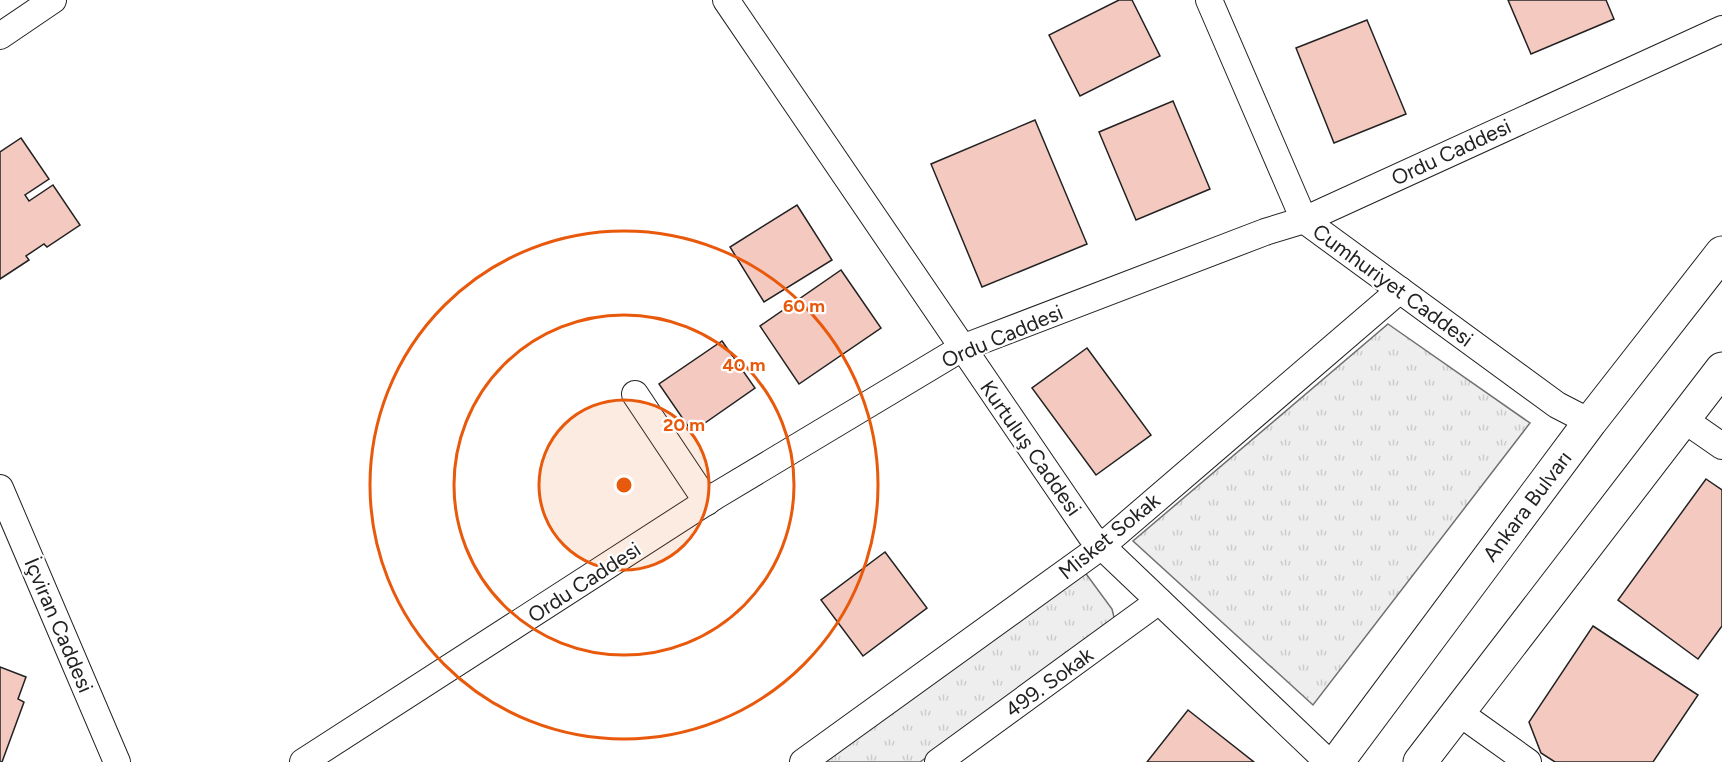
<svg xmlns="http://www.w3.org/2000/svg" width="1722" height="762" font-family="Figtree,sans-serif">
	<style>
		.park { fill: url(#park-tufts); stroke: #6f6f6f; stroke-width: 1.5 }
		.building { fill: #f3c9c0; stroke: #222; stroke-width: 1.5 }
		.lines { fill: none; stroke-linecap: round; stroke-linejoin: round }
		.minor-casing { stroke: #222; stroke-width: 28 }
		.secondary-casing { stroke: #222; stroke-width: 35 }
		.minor { stroke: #fff; stroke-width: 26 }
		.secondary { stroke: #fff; stroke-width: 33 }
		.ring { fill: none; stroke: #e8590c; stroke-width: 3 }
		.labels { text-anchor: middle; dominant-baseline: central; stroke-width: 4.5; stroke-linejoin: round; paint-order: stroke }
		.street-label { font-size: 21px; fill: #222; stroke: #fff }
		.centre { fill: #e8590c; stroke: #fff; stroke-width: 3 }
		.ring-label { font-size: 18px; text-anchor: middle; font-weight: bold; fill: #e8590c; stroke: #fff; stroke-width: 4.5; stroke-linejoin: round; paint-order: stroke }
	</style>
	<defs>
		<pattern id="park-tufts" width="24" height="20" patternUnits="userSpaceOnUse" patternTransform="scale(1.5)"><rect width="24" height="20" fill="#eee"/><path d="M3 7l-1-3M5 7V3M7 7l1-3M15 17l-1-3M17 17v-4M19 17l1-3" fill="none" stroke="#ccc"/></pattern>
	</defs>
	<rect width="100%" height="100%" fill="#fff"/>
	<g class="park">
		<path d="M 1388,324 L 1530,423 L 1313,705 L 1133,541 Z"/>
		<path d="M 1084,571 L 1112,609 L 1114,617 L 1113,624 L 920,762 L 818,762 Z"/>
	</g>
	<g class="building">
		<path d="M 1119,0 L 1132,0 L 1160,56 L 1080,96 L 1049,35 Z"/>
		<path d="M 1508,0 L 1606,0 L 1614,19 L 1531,54 Z"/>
		<path d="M 1367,20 L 1406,114 L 1334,143 L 1296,48 Z"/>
		<path d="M 1173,101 L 1210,189 L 1136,220 L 1099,132 Z"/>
		<path d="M 1035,120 L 1087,244 L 982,287 L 931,164 Z"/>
		<path d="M 21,138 L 49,179 L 25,195 L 29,201 L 53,185 L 80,225 L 47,247 L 44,244 L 26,256 L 29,260 L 0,279 L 0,152 Z"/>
		<path d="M 797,205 L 832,260 L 764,302 L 730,247 Z"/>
		<path d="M 841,270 L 881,328 L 799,384 L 760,326 Z"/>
		<path d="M 722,341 L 755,388 L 692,432 L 659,384 Z"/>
		<path d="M 1087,348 L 1151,435 L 1096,475 L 1032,388 Z"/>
		<path d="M 1706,479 L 1722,490 L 1722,626 L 1698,659 L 1618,600 Z"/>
		<path d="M 885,552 L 927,608 L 863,656 L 821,600 Z"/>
		<path d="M 1593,626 L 1698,695 L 1653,762 L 1555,762 L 1541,753 L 1529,722 Z"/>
		<path d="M 0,667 L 26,677 L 18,699 L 24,702 L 2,762 L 0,762 Z"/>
		<path d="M 1188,710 L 1254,762 L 1147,762 Z"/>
	</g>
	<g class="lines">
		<defs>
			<g id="minor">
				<path d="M 726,0 L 1091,536 L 1328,762"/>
				<path d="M 1209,0 L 1304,220 L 1557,405 L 1590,422"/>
				<path d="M 0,36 L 53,0"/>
				<path d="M 635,394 L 707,502"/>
				<path d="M 1683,419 L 1722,446"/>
				<path d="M 0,488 L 117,762"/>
				<path d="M 1458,712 L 1528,762"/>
				<path d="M 303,762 L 717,495 L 962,348 L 1265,232 L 1304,220 L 1722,29"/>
				<path d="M 803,762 L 1102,546 L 1400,290"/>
				<path d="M 938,762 L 1159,601"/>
			</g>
			<g id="secondary">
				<path d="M 1337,762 L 1590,422 L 1722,253"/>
				<path d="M 1420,762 L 1722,369"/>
			</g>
		</defs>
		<use href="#minor" class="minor-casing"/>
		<use href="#secondary" class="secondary-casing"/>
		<use href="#minor" class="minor"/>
		<use href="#secondary" class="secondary"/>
	</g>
	<circle cx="624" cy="485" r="85" fill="#e8590c" fill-opacity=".12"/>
	<g class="ring">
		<circle cx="624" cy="485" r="85"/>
		<circle cx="624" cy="485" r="170"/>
		<circle cx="624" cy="485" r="254"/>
	</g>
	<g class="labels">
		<g class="street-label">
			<text transform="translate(1451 152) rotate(-25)">Ordu Caddesi</text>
			<text transform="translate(1393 285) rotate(36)">Cumhuriyet Caddesi</text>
			<text transform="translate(1002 336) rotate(-23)">Ordu Caddesi</text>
			<text transform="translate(1031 448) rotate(55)">Kurtuluş Caddesi</text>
			<text transform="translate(1527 506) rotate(-53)">Ankara Bulvarı</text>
			<text transform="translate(1109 536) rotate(-39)">Misket Sokak</text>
			<text transform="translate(584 582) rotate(-33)">Ordu Caddesi</text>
			<text transform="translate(59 625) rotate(67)">İçviran Caddesi</text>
			<text transform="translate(1049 682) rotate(-36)">499. Sokak</text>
		</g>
	</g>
	<circle cx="624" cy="485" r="9" class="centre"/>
	<g class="ring-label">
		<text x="804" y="312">60 m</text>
		<text x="744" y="371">40 m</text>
		<text x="684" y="431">20 m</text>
	</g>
</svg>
